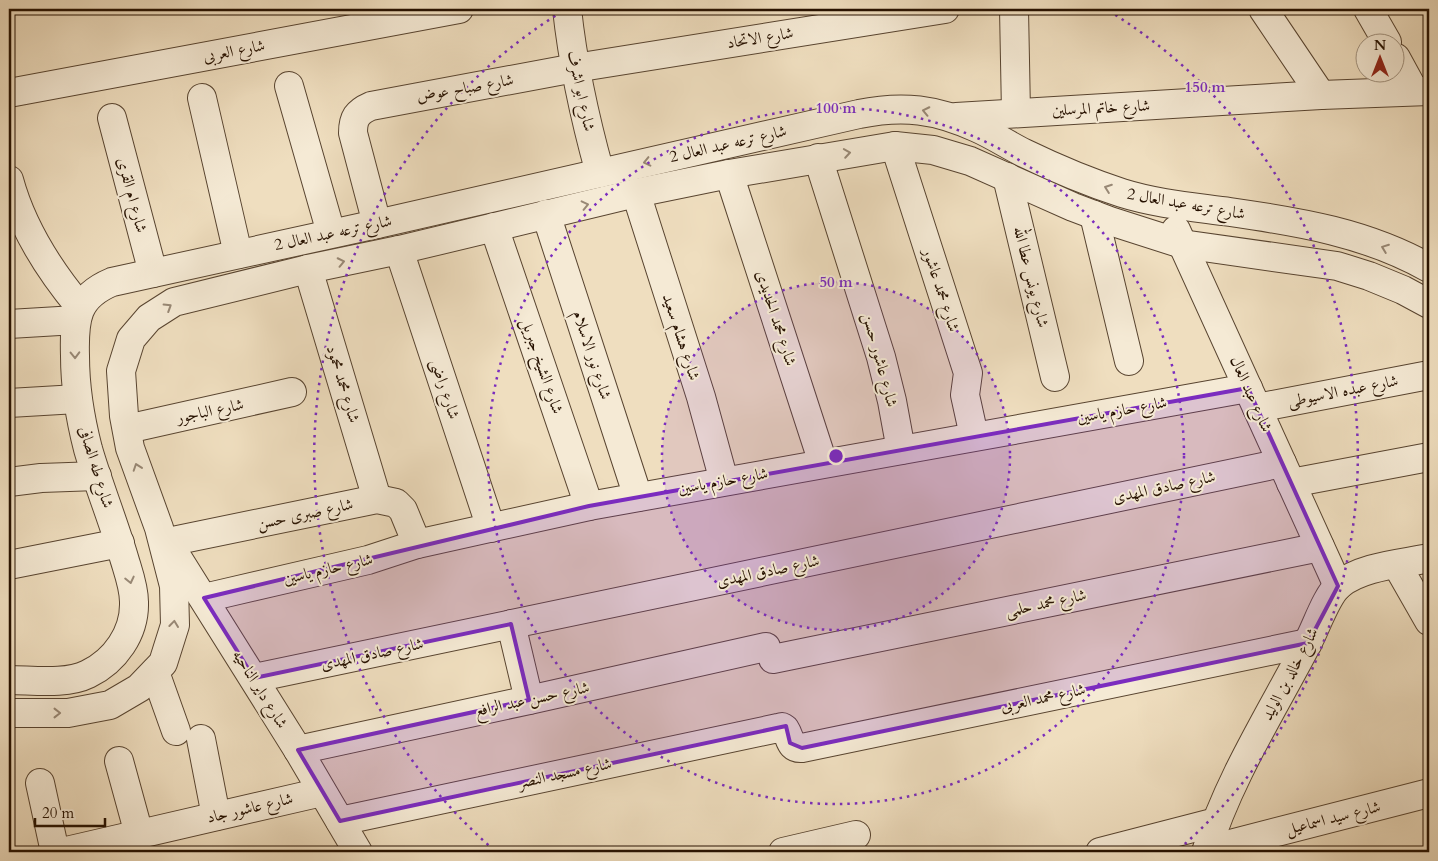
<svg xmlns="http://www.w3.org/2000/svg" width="1438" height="861" font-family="Cardo,Amiri,serif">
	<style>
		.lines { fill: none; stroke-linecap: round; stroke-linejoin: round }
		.minor-casing { stroke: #584430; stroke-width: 30 }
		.minor { stroke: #f5ead5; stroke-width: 28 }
		.oneway { stroke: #988875 }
		.marked { fill: #7b2cbf; fill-opacity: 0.2; stroke: #7b2cbf; stroke-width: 4; stroke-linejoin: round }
		.ring { fill: none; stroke: #7b2cbf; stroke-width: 2.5; stroke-dasharray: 2.5 5 }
		.labels { text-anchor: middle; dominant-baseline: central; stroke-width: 4; stroke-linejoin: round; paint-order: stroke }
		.street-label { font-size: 16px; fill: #261100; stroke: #f5ead5 }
		.centre { fill: #7b2cbf; stroke: #f5ead5; stroke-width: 2.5 }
		.ring-label { font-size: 15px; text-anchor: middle; font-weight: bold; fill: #7b2cbf; stroke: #f5ead5; stroke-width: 4; stroke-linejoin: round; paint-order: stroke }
	</style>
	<rect width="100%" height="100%" fill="#efdebf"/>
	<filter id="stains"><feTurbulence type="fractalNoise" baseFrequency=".004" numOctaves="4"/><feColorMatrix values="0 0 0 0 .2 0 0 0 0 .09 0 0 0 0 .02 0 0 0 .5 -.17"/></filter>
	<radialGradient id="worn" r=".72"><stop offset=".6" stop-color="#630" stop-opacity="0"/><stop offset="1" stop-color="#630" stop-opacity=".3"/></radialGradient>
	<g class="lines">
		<defs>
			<g id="minor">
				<path d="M 567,9 C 573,65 585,119 600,173"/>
				<path d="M 1014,9 L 1016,113"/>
				<path d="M 1263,9 L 1321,95"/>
				<path d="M 1368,9 L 1387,42"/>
				<path d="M 1396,58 L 1414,91"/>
				<path d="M 289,86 L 331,233"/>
				<path d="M 9,93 L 459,9"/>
				<path d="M 202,98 L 238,254"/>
				<path d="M 956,117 L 1321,95 L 1429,91"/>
				<path d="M 112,118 L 153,273"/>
				<path d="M 895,146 L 968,373 L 965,395 L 974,436"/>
				<path d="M 818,158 L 881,357 L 892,401 L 901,450"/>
				<path d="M 729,174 L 823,463"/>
				<path d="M 1007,177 L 1055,377"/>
				<path d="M 9,180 C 22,228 49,270 80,307"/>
				<path d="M 636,193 L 701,397 L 724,481"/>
				<path d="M 546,214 L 638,497"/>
				<path d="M 1094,215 L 1129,361"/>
				<path d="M 377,224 L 353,133 C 353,118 357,112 371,106 L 575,68 L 945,9"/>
				<path d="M 494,227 L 589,506"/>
				<path d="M 1176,230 L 1338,586"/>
				<path d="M 399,250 L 491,528"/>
				<path d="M 308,269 L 377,499"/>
				<path d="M 9,324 L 76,320"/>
				<path d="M 9,403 L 77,399"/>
				<path d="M 1257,408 L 1429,375"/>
				<path d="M 127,429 L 292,392"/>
				<path d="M 9,482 L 41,478 L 97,476"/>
				<path d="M 1291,483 L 1429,457"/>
				<path d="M 168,542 L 377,499 L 396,503 L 403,510 L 417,544"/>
				<path d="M 172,549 L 298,750 L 358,852"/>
				<path d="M 9,565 L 120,543"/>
				<path d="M 1397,565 L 1429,621"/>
				<path d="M 204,598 L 368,560 L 417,544 L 589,506 L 1248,388"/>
				<path d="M 511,624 L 529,700"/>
				<path d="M 773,659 L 1320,547"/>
				<path d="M 155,672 L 176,731"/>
				<path d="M 254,678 L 1282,463"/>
				<path d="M 9,680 C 32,680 66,685 88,674 C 115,661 135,633 134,602 C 134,588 129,574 125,561 C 114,523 99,487 88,449 C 80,418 75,387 75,356 C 74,319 76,297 112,282 L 377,224 L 859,114 C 903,105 936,109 977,128 C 993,135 1008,145 1024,153 C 1055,168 1088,182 1122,193 C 1157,204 1194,207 1230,212 C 1300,222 1367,233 1429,268"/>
				<path d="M 9,713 L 68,713 L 110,705 L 139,688 L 163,663 L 175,625 L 174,586 L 159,528 L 130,448 L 124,416 L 121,371 L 131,339 L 149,318 L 174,302 L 308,269 L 399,250 L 636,193 L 729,174 L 895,146 L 933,150 L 970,161 L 1073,207 L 1110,221 L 1182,244 L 1337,266 L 1369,276 L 1403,290 L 1429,304"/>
				<path d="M 201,739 L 216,816"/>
				<path d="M 298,750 L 529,700 L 766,647"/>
				<path d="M 119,761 L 139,834"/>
				<path d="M 40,783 L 55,852"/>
				<path d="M 340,821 L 778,728 L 782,727 L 785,729 C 791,738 789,749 802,748 L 1308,643"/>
				<path d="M 1207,850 L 1429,793"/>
				<path d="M 62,852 L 322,792"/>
				<path d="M 783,852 L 856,835"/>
				<path d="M 1100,852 L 1216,822"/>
				<path d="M 1206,852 C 1228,780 1272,711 1307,644 C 1316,628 1326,596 1339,585 C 1362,566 1401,564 1429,558"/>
			</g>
		</defs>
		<use href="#minor" class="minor-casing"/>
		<use href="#minor" class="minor"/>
	</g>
	<defs><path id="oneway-chevron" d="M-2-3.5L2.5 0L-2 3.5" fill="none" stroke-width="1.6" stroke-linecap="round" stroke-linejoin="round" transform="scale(1.25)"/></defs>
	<g class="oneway">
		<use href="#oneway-chevron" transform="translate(926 111) rotate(-168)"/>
		<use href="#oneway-chevron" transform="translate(847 153) rotate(-9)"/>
		<use href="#oneway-chevron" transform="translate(647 162) rotate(167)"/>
		<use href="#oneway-chevron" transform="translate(1108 188) rotate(-160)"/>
		<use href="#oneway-chevron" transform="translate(585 205) rotate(-13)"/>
		<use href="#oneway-chevron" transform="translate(1385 248) rotate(-159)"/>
		<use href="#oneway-chevron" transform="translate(341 262) rotate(-12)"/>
		<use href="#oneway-chevron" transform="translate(168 307) rotate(-32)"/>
		<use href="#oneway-chevron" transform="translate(75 355) rotate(89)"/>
		<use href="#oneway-chevron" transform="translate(137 467) rotate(-109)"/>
		<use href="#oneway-chevron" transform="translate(130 580) rotate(77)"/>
		<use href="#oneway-chevron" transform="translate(174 624) rotate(-83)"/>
		<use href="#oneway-chevron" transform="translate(57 713)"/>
	</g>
	<path class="marked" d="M 1248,388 L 1338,586 L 1308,643 L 802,748 L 790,743 L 786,726 L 340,821 L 298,750 L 529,700 L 511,624 L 254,678 L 204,598 L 589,506 Z"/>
	<circle cx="836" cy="456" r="174" fill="#7b2cbf" fill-opacity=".12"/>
	<g class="ring">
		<circle cx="836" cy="456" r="174"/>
		<circle cx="836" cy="456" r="348"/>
		<path d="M494 850A522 522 0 0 1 563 11M1109 11A522 522 0 0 1 1178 850"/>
	</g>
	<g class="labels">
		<g class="street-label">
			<text transform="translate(760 38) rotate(-9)">شارع الاتحاد</text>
			<text transform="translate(234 51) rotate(-11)">شارع العربى</text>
			<text transform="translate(465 88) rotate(-10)">شارع صباح عوض</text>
			<text transform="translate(581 91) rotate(78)">شارع ابو اشرف</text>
			<text transform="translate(1101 108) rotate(-3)">شارع خاتم المرسلين</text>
			<text transform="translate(728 144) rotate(-13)">شارع ترعه عبد العال 2</text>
			<text transform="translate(132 195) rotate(75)">شارع ام القرى</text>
			<text transform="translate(1186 204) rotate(10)">شارع ترعه عبد العال 2</text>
			<text transform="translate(333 233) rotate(-12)">شارع ترعه عبد العال 2</text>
			<text transform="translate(1031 277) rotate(76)">شارع يونس عطا الله</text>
			<text transform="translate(941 290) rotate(72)">شارع محمد عاشور</text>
			<text transform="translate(776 318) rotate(72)">شارع محمد الحديدى</text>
			<text transform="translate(681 337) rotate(72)">شارع هشام سعيد</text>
			<text transform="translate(592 355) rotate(72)">شارع نور الاسلام</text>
			<text transform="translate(880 360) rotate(75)">شارع عاشور حسن</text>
			<text transform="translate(542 366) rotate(71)">شارع الشيخ جبريل</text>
			<text transform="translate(343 384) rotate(73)">شارع محمد محمود</text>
			<text transform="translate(445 389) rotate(72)">شارع راضى</text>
			<text transform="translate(1343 391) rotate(-11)">شارع عبده الاسيوطى</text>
			<text transform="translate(1251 394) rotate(66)">شارع عبد العال</text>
			<text transform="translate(1122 410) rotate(-10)">شارع حازم ياسين</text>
			<text transform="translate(210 411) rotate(-12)">شارع الباجور</text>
			<text transform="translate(96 467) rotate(73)">شارع طه الصافى</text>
			<text transform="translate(723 481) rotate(-10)">شارع حازم ياسين</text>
			<text transform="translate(1164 487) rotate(-12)">شارع صادق المهدى</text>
			<text transform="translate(305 514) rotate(-12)">شارع صبرى حسن</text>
			<text transform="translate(328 569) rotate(-13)">شارع حازم ياسين</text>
			<text transform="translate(768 571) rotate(-12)">شارع صادق المهدى</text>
			<text transform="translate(1046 603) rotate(-12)">شارع محمد حلمى</text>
			<text transform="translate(372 654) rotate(-12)">شارع صادق المهدى</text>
			<text transform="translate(1290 674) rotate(-62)">شارع خالد بن الوليد</text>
			<text transform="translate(260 689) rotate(58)">شارع داير الناحيه</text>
			<text transform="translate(1043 698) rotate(-12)">شارع محمد العربى</text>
			<text transform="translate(532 699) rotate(-12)">شارع حسن عبد الرافع</text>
			<text transform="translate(565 773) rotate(-12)">شارع مسجد النصر</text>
			<text transform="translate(250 808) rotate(-13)">شارع عاشور جاد</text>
			<text transform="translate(1333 818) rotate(-14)">شارع سيد اسماعيل</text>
		</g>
	</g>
	<circle cx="836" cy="456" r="8" class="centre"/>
	<g class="ring-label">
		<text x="1205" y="92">150 m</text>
		<text x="836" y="113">100 m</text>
		<text x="836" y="287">50 m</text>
	</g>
	<rect width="1438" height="861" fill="none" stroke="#efdebf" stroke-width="30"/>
	<rect x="10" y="10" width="1418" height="841" fill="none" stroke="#261100" stroke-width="2.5"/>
	<rect x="15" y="15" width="1408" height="831" fill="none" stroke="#261100"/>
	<g transform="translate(1380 58)"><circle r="24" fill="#f5ead5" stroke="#a29380"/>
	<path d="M0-4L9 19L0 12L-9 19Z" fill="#8f2418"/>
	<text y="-8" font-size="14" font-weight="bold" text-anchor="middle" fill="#261100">N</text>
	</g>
	<path d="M35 818v8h70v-8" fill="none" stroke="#261100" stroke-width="2.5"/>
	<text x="42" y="818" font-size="15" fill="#261100" stroke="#f5ead5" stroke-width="4" paint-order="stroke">20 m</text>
	<rect width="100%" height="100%" filter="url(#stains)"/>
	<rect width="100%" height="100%" fill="url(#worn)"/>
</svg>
